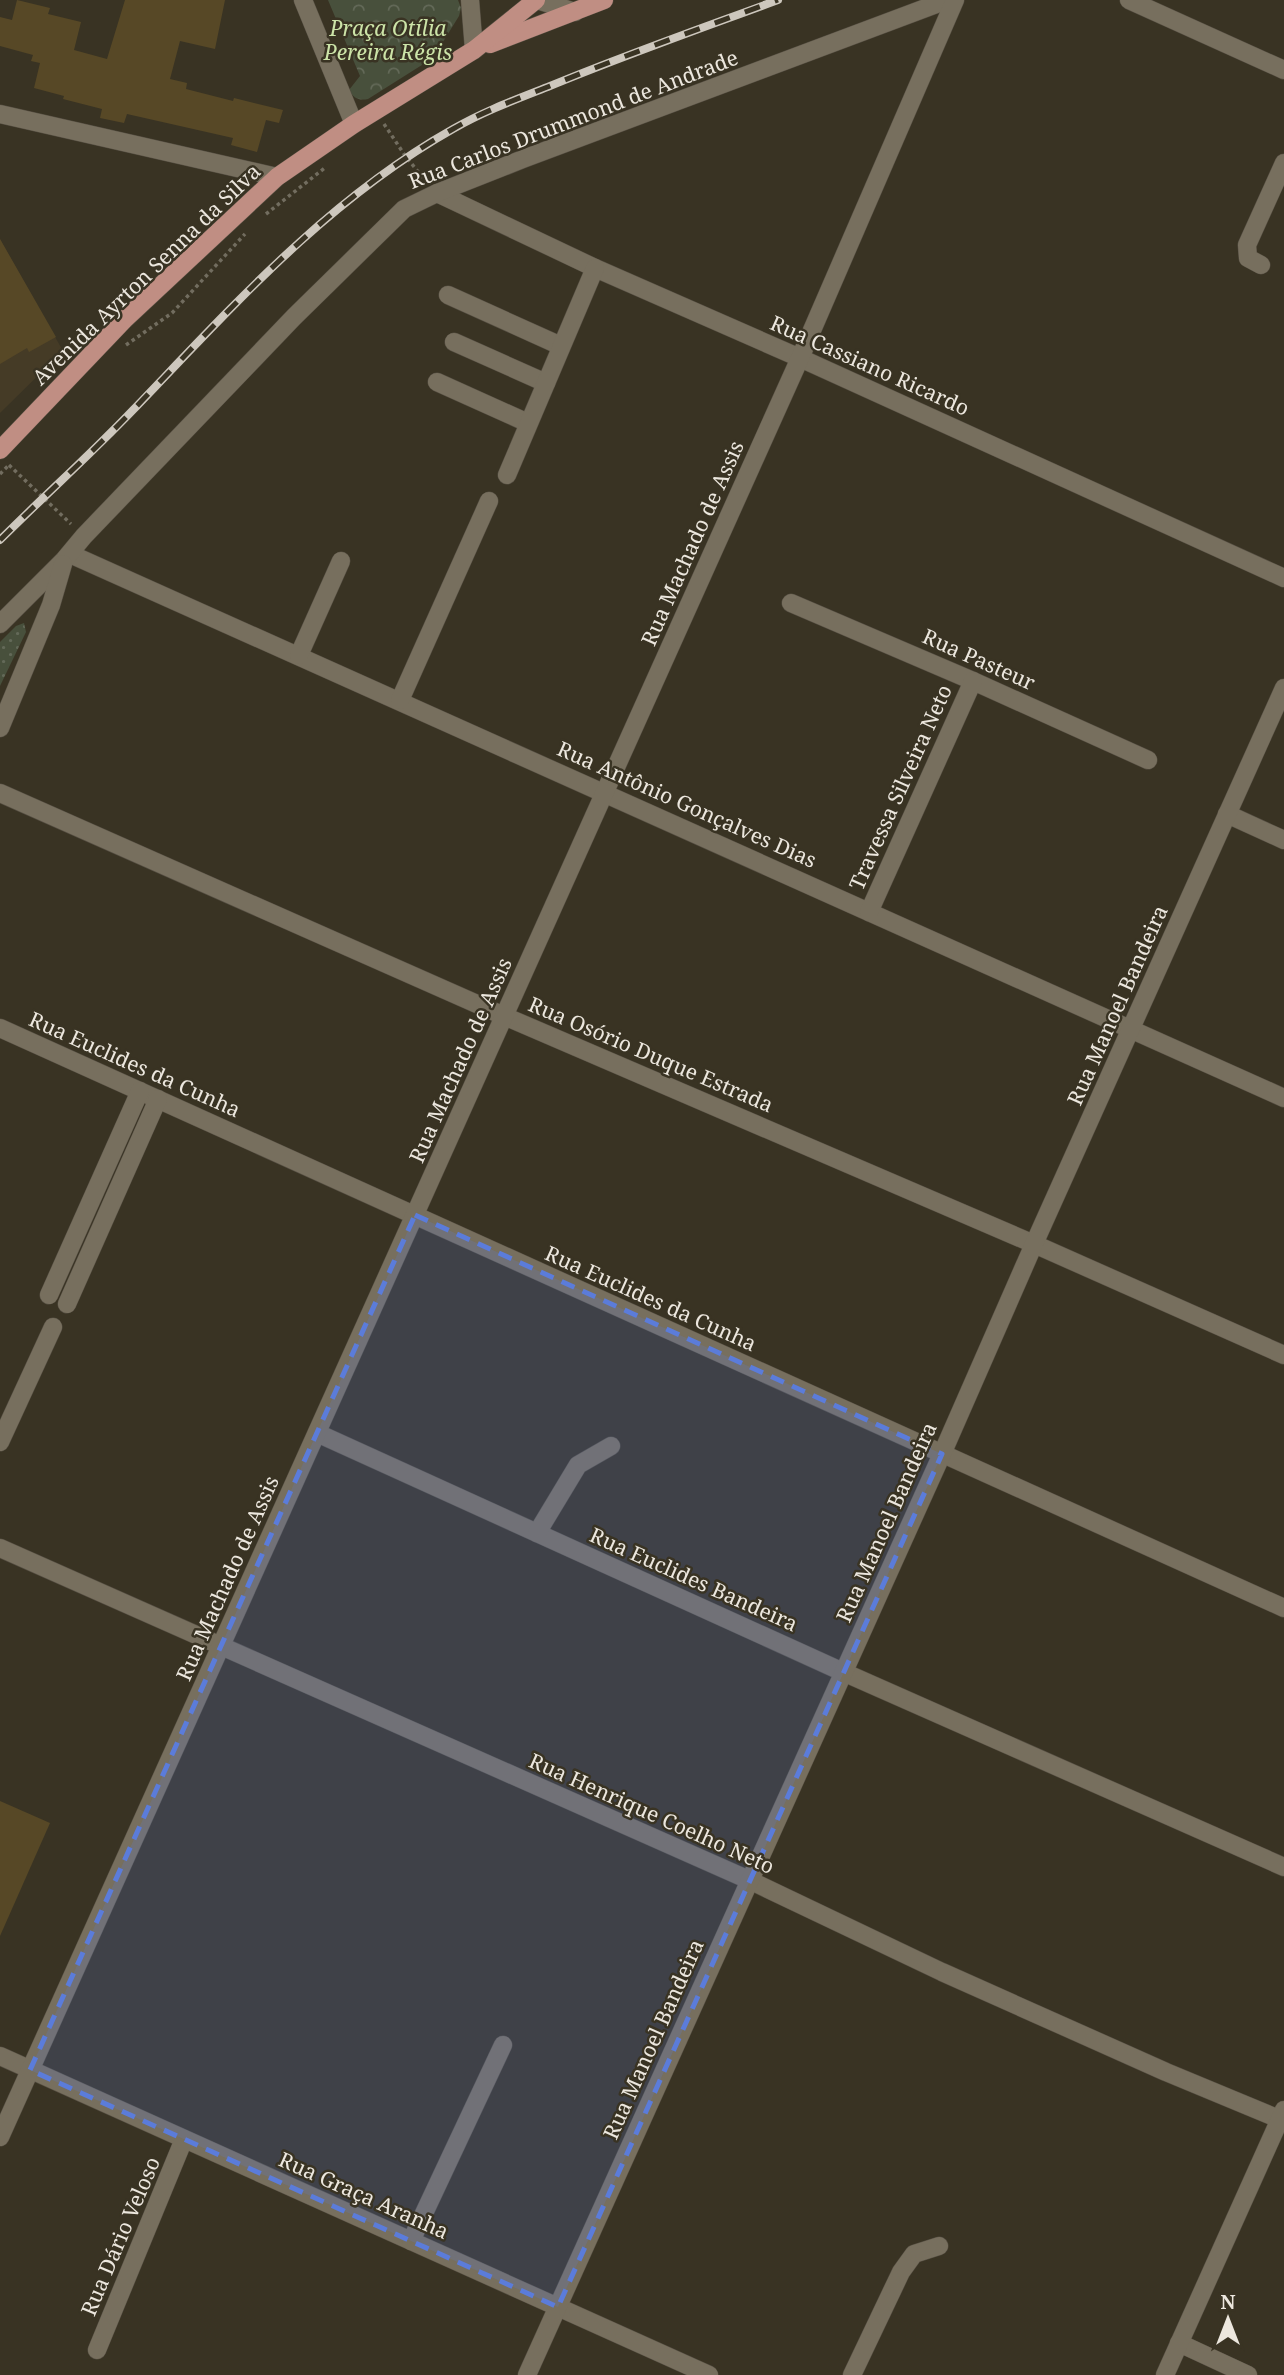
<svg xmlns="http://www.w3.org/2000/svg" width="1284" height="2375" font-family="'Noto Serif',serif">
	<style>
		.built { fill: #453b26 }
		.grass { fill: url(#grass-dots) }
		.forest { fill: url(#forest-crowns) }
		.building { fill: #574826 }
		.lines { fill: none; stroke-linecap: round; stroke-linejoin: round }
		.minor-casing { stroke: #564f43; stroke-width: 19 }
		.major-casing { stroke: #564f43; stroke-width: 19 }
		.path { stroke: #726d5f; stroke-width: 3.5; stroke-dasharray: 3.5 3.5; stroke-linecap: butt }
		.minor { stroke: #776f5e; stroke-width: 18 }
		.major { stroke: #c08e83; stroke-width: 18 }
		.rail-casing { stroke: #cdc7bd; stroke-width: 8 }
		.rail { stroke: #393323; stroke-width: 5; stroke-dasharray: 16; stroke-linecap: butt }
		.marked { fill: #5b7cda; fill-opacity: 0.2; stroke: #5b7cda; stroke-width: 5; stroke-dasharray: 14 9; stroke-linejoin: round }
		.labels { text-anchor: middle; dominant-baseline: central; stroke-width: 5; stroke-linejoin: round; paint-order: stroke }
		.park-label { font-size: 21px; font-style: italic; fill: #cce4a8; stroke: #393323 }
		.street-label { font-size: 21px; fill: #ece7de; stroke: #393323 }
	</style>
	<defs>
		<pattern id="grass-dots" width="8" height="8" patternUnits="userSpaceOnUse" patternTransform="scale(1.75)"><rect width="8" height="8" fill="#48503c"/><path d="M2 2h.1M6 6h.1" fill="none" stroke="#636958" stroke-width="1.8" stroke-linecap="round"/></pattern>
		<pattern id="forest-crowns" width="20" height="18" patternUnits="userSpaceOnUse" patternTransform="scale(1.75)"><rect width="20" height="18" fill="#48503c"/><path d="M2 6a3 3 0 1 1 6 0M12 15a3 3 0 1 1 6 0" fill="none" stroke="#636958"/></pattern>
	</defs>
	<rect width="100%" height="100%" fill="#393323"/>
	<path class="built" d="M 0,239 L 63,351 L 0,413 Z"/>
	<path class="grass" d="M 24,623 L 26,632 L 0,686 L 0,642 L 16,626 Z"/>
	<path class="forest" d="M 328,0 L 458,0 L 461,8 L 459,16 L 433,58 L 368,99 C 359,101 353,98 349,90 L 360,76 Z"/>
	<g class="building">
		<path d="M 17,0 L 50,8 L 48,14 L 81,22 L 74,50 L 107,59 L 125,0 L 225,0 L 215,49 L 180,41 L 170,79 L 187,83 L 186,89 L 233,101 L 234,98 L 283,110 L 279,123 L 266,120 L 257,152 L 231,145 L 233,138 L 127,114 L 124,123 L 100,118 L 102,109 L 63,99 L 64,96 L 34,88 L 40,63 L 31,61 L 33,55 L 0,46 L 0,17 L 12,20 Z"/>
		<path d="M 0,239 L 56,337 L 29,352 L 27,348 L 0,364 Z"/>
		<path d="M 0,1801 L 50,1823 L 0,1936 Z"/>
	</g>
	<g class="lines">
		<defs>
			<g id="minor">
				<path d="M 303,0 L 354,124"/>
				<path d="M 470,0 L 474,50"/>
				<path d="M 537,0 L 575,12"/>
				<path d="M 1129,0 L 1284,70"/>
				<path d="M 0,114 L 277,177"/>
				<path d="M 437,193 L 595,268 L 800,358 L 1284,578"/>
				<path d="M 1261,265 L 1248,258 L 1247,245 L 1284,163"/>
				<path d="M 448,295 L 561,346"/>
				<path d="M 454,342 L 546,383"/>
				<path d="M 437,382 L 528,423"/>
				<path d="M 507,475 L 595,268"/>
				<path d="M 70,554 L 1284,1098"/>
				<path d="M 791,603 L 973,681 L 1148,760"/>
				<path d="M 0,624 L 64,560 L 84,536 L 294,317 L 404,209 L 437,193 L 523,159 L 947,0"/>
				<path d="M 299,655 L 341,561"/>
				<path d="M 400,700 L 489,501"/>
				<path d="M 0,728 L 51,605 L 63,564"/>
				<path d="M 0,793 L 504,1016 L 1034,1244 L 1284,1355"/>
				<path d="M 1227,814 L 1284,840"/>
				<path d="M 869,912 L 973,681"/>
				<path d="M 0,1028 L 1284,1608"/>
				<path d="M 49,1295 L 140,1091"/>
				<path d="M 67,1304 L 158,1099"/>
				<path d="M 317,1433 L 843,1672 L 1284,1867"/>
				<path d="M 0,1442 L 53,1327"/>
				<path d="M 537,1533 L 578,1465 L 611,1446"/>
				<path d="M 0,1548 L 749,1880 L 942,1972 L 1166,2072 L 1284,2121"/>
				<path d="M 0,2056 L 709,2375"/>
				<path d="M 0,2137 L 800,358 L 955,0"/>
				<path d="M 411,2241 L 503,2045"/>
				<path d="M 1179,2343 L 1248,2375"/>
				<path d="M 97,2350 L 184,2139"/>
				<path d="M 527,2375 L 942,1454 L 1034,1244 L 1284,688"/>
				<path d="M 852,2375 L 901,2272 L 914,2254 L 939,2246"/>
				<path d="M 1165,2375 L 1284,2110"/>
			</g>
			<g id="major">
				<path d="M 490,44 L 604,0"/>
				<path d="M 0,450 L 124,320 L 277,177 L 354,124 L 474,50 L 536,0"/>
			</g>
		</defs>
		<use href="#minor" class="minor-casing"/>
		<use href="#major" class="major-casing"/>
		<g class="path">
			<path d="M 384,124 L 406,157 L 425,180"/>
			<path d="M 266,214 L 326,167"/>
			<path d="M 126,345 L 172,313 L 245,234"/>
			<path d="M 9,465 L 71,524"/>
			<path d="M 0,474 L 8,466"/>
		</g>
		<use href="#minor" class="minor"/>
		<use href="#major" class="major"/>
		<defs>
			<path id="rail" d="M 0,540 C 44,496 90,455 133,410 C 232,307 327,200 453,129 C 484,111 517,99 550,86 C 625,55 702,28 778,0"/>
		</defs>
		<use href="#rail" class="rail-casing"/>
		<use href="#rail" class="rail"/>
	</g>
	<path class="marked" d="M 415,1215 L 942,1454 L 558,2307 L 30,2070 Z"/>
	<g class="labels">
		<g class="park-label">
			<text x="388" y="28">Praça Otília<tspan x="388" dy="24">Pereira Régis</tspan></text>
		</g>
		<g class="street-label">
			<text transform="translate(573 119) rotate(-21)">Rua Carlos Drummond de Andrade</text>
			<text transform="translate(146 274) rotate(-44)">Avenida Ayrton Senna da Silva</text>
			<text transform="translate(870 365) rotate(24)">Rua Cassiano Ricardo</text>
			<text transform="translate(692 543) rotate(-66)">Rua Machado de Assis</text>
			<text transform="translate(979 659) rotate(24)">Rua Pasteur</text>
			<text transform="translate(900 787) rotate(-66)">Travessa Silveira Neto</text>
			<text transform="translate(687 804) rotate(24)">Rua Antônio Gonçalves Dias</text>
			<text transform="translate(1117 1005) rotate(-66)">Rua Manoel Bandeira</text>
			<text transform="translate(651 1054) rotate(23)">Rua Osório Duque Estrada</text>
			<text transform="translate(460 1060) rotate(-66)">Rua Machado de Assis</text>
			<text transform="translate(135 1064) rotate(24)">Rua Euclides da Cunha</text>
			<text transform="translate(651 1298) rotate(24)">Rua Euclides da Cunha</text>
			<text transform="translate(886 1522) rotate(-66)">Rua Manoel Bandeira</text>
			<text transform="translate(227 1578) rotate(-66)">Rua Machado de Assis</text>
			<text transform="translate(694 1579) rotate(24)">Rua Euclides Bandeira</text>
			<text transform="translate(652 1813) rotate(24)">Rua Henrique Coelho Neto</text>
			<text transform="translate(653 2039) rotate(-66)">Rua Manoel Bandeira</text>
			<text transform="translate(364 2195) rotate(24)">Rua Graça Aranha</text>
			<text transform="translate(120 2236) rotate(-67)">Rua Dário Veloso</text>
		</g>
	</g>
	<g transform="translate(1228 2319)" stroke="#393323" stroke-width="5" paint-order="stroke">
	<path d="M0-5L12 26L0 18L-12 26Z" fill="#ece7de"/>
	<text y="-10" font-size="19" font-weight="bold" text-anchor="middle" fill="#ece7de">N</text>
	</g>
</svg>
